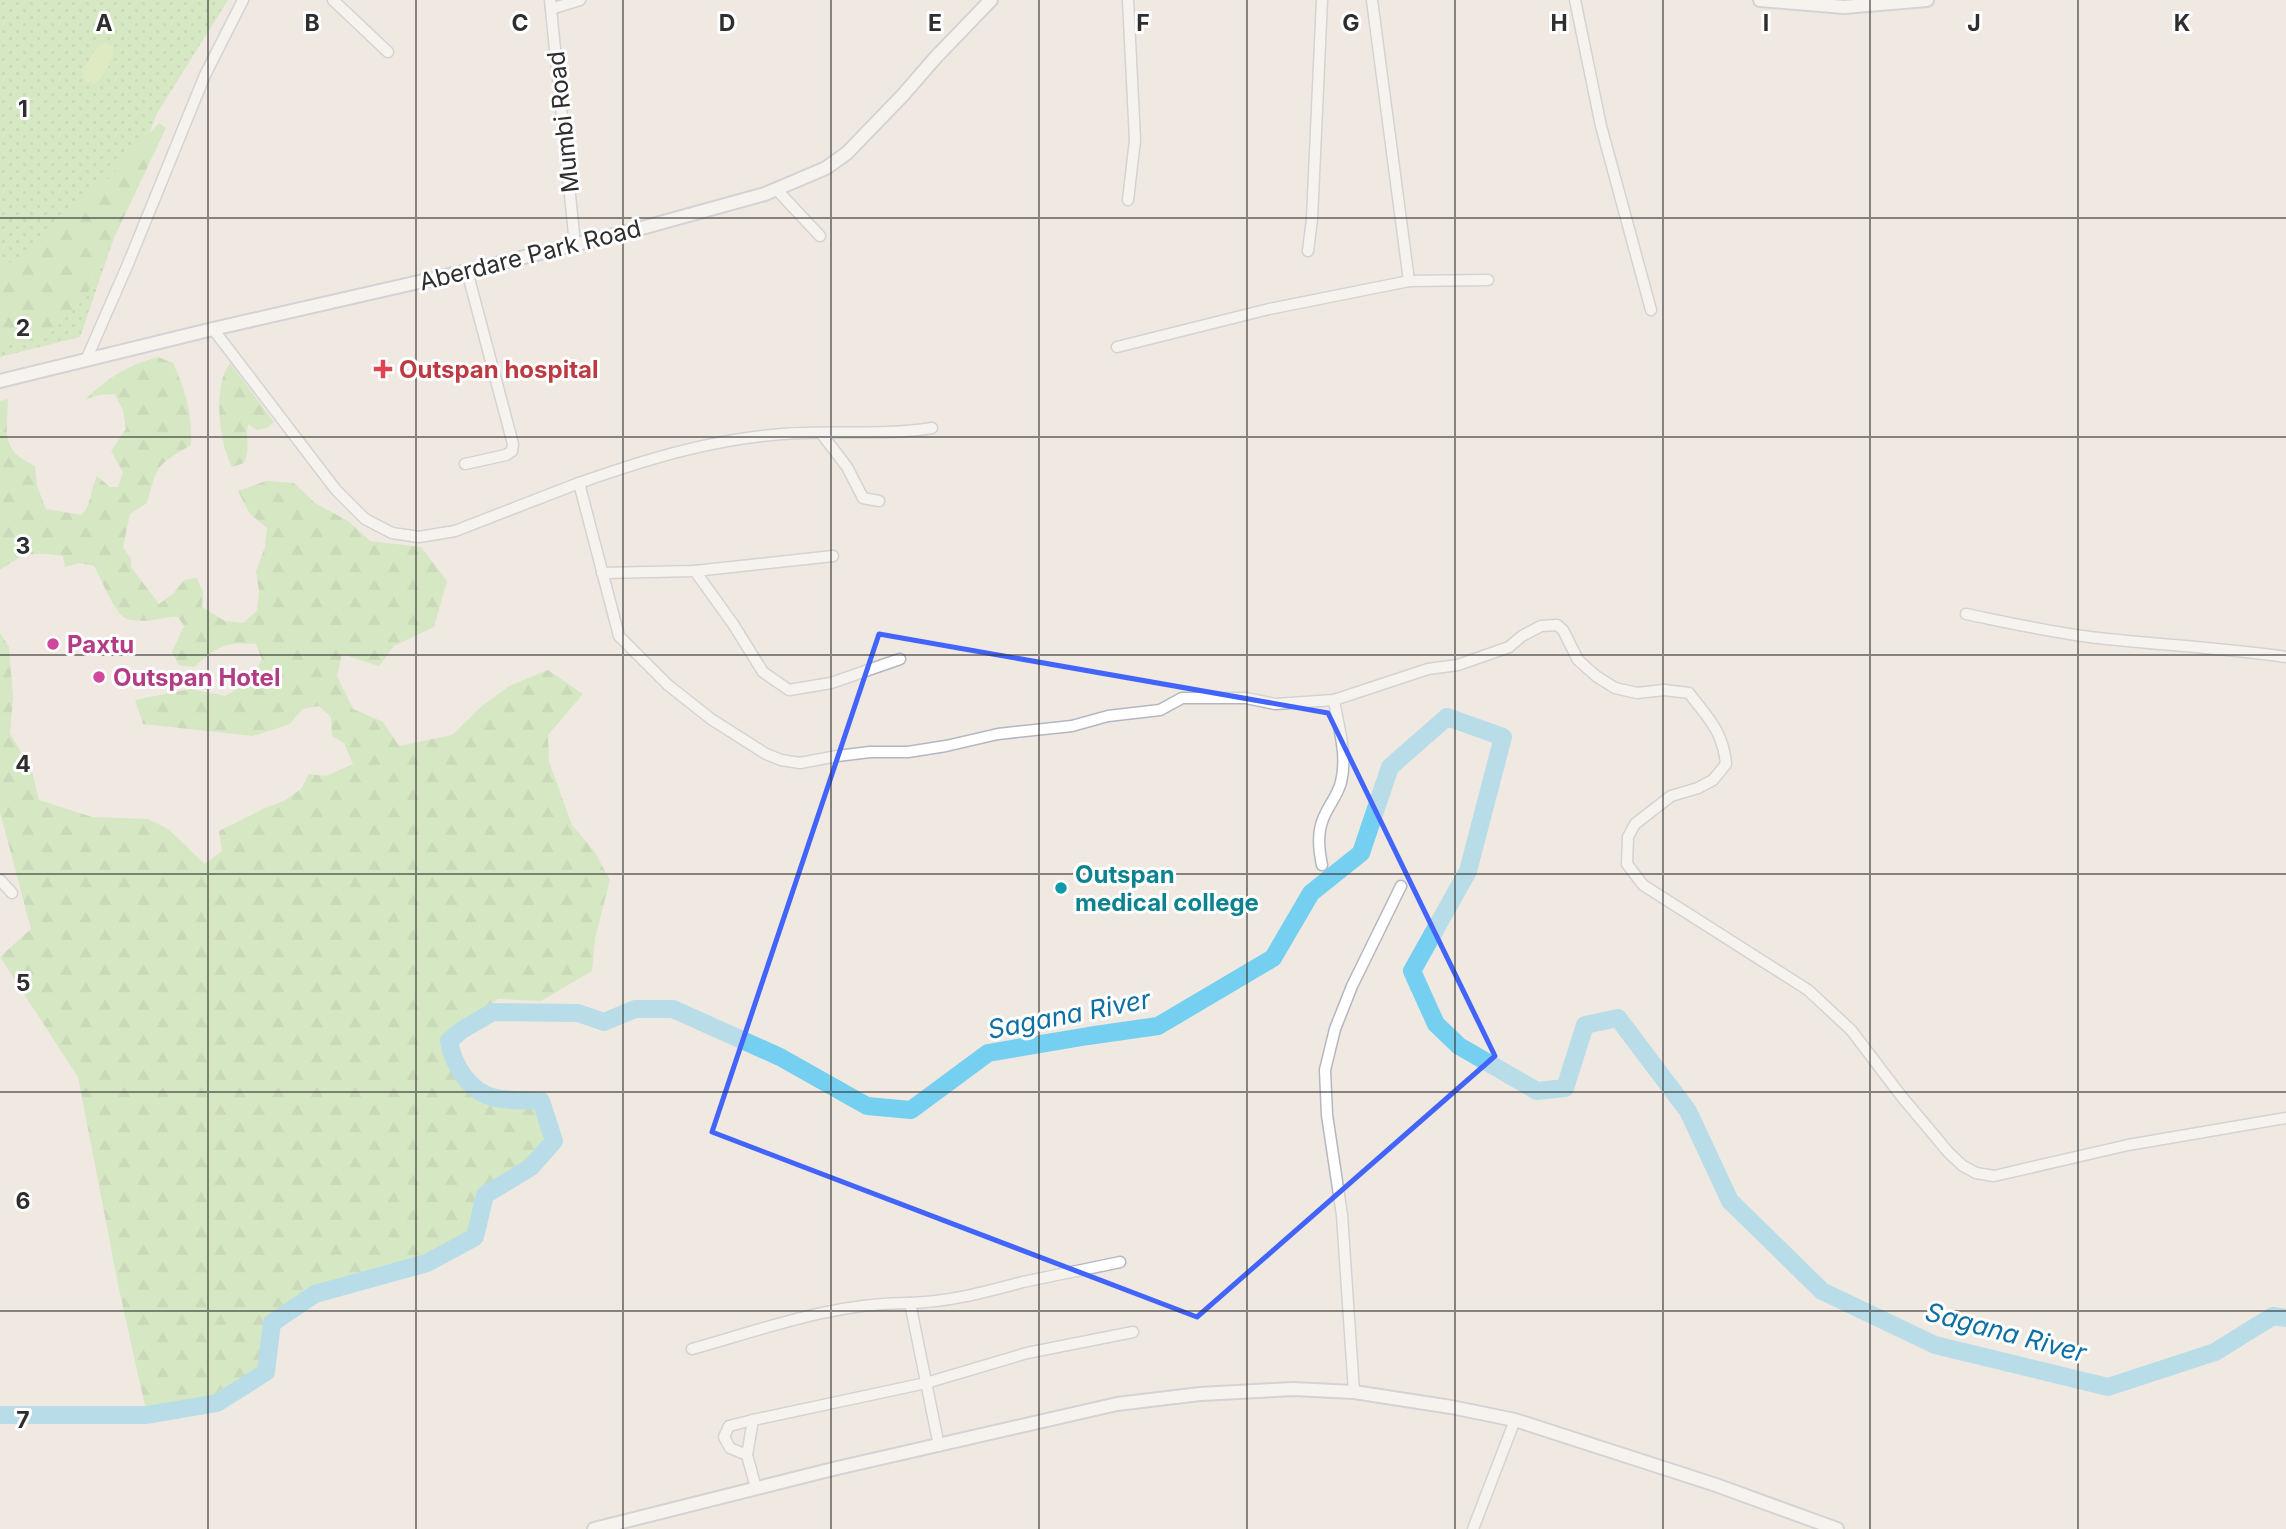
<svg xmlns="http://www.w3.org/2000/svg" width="2286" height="1529" font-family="Inter,sans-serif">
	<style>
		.grass { fill: url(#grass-dots) }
		.forest { fill: url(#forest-firs) }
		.pitch { fill: #c9ec9a }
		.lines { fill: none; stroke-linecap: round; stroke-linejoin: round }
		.river { stroke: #75cff0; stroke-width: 18 }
		.minor-casing { stroke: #b4b7c1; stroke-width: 13 }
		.tertiary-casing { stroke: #b4b7c1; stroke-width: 16 }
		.minor { stroke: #fff; stroke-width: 10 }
		.tertiary { stroke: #fff; stroke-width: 12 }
		.marked { fill: none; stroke: #4264fb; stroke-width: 5; stroke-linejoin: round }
		.grid { fill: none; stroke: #2e2e2e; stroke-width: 2; stroke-opacity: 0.55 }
		.health-dot { fill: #e0444e; stroke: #fff; stroke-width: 2.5 }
		.hotel-dot { fill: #d1479c; stroke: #fff; stroke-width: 2.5 }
		.culture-dot { fill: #0f9aa8; stroke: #fff; stroke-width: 2.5 }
		.labels { text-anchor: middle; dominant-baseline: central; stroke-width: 6; stroke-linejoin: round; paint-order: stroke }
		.street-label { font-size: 24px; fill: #2e2e2e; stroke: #fff }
		.health-label { font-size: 24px; font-weight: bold; fill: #be3a42; stroke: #fff; text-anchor: start }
		.hotel-label { font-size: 24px; font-weight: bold; fill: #b23c85; stroke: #fff; text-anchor: start }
		.culture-label { font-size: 24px; font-weight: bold; fill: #0d838f; stroke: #fff; text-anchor: start }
		.water-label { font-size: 26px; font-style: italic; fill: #0d6fa3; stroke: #fff }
		.grid-label { font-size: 23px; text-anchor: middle; font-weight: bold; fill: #2e2e2e; stroke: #fff; stroke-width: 6; stroke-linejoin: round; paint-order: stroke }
	</style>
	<defs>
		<pattern id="grass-dots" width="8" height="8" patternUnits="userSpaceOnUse" patternTransform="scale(1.75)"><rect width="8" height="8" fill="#b6e59e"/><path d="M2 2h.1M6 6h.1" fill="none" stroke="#9dc588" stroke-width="1.8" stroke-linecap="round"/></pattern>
		<pattern id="forest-firs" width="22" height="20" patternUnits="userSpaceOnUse" patternTransform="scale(1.75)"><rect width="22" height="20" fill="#b6e59e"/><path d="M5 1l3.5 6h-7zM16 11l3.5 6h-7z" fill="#9dc588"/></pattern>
	</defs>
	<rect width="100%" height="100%" fill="#efe9e1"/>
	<path class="grass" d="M 0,0 L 228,0 L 156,115 L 80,337 L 0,357 Z"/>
	<g class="forest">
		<path d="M 159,123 L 166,128 L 86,297 L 53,330 L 0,346 L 0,269 L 19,257 L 69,207 L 108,179 Z"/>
		<path d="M 158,357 L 173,363 C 186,392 192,412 191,445 C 157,465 157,465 147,503 L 130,514 L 123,547 L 131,559 L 131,567 L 159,604 L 173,594 L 184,580 L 197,578 L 203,592 L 202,607 L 225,621 L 243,623 L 257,611 L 259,591 L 256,571 L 265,547 L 267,528 L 250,514 L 238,491 L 266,481 L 294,483 L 315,503 L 348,521 L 370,541 L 421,547 L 447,581 L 434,627 L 394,646 L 379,666 L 342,654 L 337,676 L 353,709 L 383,722 L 399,746 L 452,735 L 481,707 L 509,686 L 548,670 L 583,694 L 548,735 L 549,762 L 572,825 L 594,851 L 610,880 L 595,938 L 592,971 L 541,1001 L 498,999 L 462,1022 L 449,1041 C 453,1065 471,1093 496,1098 C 510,1101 526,1100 541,1101 L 554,1141 L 531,1167 L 485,1195 L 475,1237 L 427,1263 L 315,1294 L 272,1323 L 266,1372 L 217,1403 L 147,1415 L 119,1289 L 78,1077 L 0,957 L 31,929 L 0,812 L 0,633 L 9,647 L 13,698 L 10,733 L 32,771 L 39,800 L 92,817 L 148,819 L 168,829 L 205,864 L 222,851 L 219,831 L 265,808 L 284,801 L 301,789 L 309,774 L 326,776 L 353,764 L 344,743 L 332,736 L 331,717 L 319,706 L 302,709 L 290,724 L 253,736 L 143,724 L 135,700 L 190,689 L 225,696 L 250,682 L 262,659 L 256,644 C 223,642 219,646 194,667 L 179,665 L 172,652 L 184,626 L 178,617 C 166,616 157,621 145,621 C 140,621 132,620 127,619 C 114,614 102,579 94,566 L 79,563 L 65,567 L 63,556 C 34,552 24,552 0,570 L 0,401 L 8,399 C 7,434 0,450 35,466 L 37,486 L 46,509 L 82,515 C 93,501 89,492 97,476 L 110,487 L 118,487 L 123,472 L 111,451 L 126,429 L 123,411 L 115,394 L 99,395 L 85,400 C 107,378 128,365 158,357 Z"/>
		<path d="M 230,363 L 274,422 L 267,428 L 256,430 L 248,424 C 245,440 251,448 244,463 L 232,467 C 219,440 212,388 230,363 Z"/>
	</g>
	<path class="pitch" d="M 105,42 L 113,46 C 115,60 105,73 95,84 L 85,82 L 82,70 L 98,46 Z"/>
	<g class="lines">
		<path class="river" d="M 0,1415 L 147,1415 L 217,1403 L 266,1372 L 272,1323 L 315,1294 L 427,1263 L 475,1237 L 485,1195 L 531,1167 L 554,1141 L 541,1101 C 526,1100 510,1101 496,1098 C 470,1093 453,1065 449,1041 L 462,1030 L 493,1012 L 578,1013 L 604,1022 L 635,1009 L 673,1009 L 780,1057 L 867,1106 L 911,1110 L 988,1053 L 1088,1036 L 1158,1026 L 1273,958 L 1311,893 L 1361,853 L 1390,767 L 1447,717 L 1503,737 L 1468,871 L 1412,971 L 1436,1024 L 1459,1046 L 1537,1091 L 1565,1088 L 1585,1025 L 1618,1018 L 1688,1111 L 1730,1201 L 1822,1291 L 1935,1345 L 2108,1387 L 2215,1352 L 2273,1316 L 2286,1318"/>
		<defs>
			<g id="minor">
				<path d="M 333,0 L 388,52"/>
				<path d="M 550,0 L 575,244"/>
				<path d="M 1128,0 L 1135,140 L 1128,200"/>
				<path d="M 1372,0 L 1409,281"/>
				<path d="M 1575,0 L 1601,126 L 1651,310"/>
				<path d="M 551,9 L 580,0"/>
				<path d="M 776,189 L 820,236"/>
				<path d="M 1308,251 L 1312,219 L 1322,0"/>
				<path d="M 213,329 L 336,490 L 365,519 L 392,533 L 419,537 L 455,531 L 579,483 L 619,636 L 668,685 L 711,719 L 766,754 L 781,760 L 800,763 L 837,756 L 870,752 L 908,752 L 946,746 L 998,734 L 1072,726 L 1108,716 L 1160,710 L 1182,698 L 1246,698 L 1275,704 L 1334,700 L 1428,669 L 1458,665 L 1509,647 L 1522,636 L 1541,626 L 1557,625 L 1563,630 L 1578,660 L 1596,676 L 1615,688 L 1637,693 L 1664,690 L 1689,693 C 1708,718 1723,731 1726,764 L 1713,780 L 1698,788 L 1671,796 L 1635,824 L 1628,837 L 1627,864 L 1643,885 L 1808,990 L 1851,1030 L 1902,1097 L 1949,1153 L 1963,1166 L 1976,1173 L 1994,1176 L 2128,1145 L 2286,1118"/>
				<path d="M 1117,347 L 1269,309 L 1409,281 L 1488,280"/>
				<path d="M 86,360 L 128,264 L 205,75 L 243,0"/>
				<path d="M 821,433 L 847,467 L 863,498 L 879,501"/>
				<path d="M 465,464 L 506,455 L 512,451 L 513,444 L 467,271"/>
				<path d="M 579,483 C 647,459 709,440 782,434 C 832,430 882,436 932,428"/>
				<path d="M 695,571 L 733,624 L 763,672 L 789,690 L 831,683 L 900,659"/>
				<path d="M 602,573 L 695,571 L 833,556"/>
				<path d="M 1966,614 C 2010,623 2054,633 2098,638 C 2161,645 2224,648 2286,657"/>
				<path d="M 1322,865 C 1319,851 1317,836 1322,822 C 1326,808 1338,796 1341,782 C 1348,755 1338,726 1334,700"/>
				<path d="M 0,880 L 12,893"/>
				<path d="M 910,1303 C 950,1302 985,1292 1023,1282 C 1055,1275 1088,1269 1120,1262"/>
				<path d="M 692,1349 C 763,1329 836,1302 910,1303 L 939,1446"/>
				<path d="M 1354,1392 L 1342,1215 L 1327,1115 L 1325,1070 L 1335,1029 L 1352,986 L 1401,886"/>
				<path d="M 747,1455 L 730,1448 L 724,1437 L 729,1426 L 753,1420"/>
				<path d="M 756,1488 L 747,1455 L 753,1420 L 926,1383 L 1027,1353 L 1133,1332"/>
				<path d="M 1473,1529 L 1515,1420"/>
			</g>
			<g id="tertiary">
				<path d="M 1760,0 L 1844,7 L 1927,0"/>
				<path d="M 0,381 L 213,329 L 467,271 L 638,229 L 765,194 L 826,168 L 847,153 L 903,95 L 936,57 L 991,0"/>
				<path d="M 594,1529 L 833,1469 L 1117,1404 L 1200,1394 L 1293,1389 L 1354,1392 L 1451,1407 L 1515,1420 L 1716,1485 L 1837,1529"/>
			</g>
		</defs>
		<use href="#minor" class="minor-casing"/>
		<use href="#tertiary" class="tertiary-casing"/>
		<use href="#minor" class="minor"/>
		<use href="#tertiary" class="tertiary"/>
	</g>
	<path d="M0 0H2286V1529H0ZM 879,634 L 1328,713 L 1495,1056 L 1197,1317 L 712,1132 Z" fill="#efe9e1" fill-opacity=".55" fill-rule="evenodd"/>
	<path class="marked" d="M 879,634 L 1328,713 L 1495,1056 L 1197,1317 L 712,1132 Z"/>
	<path class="grid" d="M 208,0 L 208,1529M 416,0 L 416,1529M 623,0 L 623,1529M 831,0 L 831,1529M 1039,0 L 1039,1529M 1247,0 L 1247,1529M 1455,0 L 1455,1529M 1663,0 L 1663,1529M 1870,0 L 1870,1529M 2078,0 L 2078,1529M 0,218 L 2286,218M 0,437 L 2286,437M 0,655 L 2286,655M 0,874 L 2286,874M 0,1092 L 2286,1092M 0,1311 L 2286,1311"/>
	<path class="health-dot" d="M379.5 358.5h7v7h7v7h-7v7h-7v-7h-7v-7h7z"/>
	<g class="hotel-dot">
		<circle cx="53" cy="644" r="7"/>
		<circle cx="99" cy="677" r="7"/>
	</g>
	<circle class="culture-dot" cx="1061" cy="888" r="7"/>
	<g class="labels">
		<g class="street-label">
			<text transform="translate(563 122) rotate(-96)">Mumbi Road</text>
			<text transform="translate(530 255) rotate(-14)">Aberdare Park Road</text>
		</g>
		<g class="health-label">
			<text x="399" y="369">Outspan hospital</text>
		</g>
		<g class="hotel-label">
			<text x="67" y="644">Paxtu</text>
			<text x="113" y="677">Outspan Hotel</text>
		</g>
		<g class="culture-label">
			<text x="1075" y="874">Outspan<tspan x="1075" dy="28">medical college</tspan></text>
		</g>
		<g class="water-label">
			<text transform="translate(1069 1014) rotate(-11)">Sagana River</text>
			<text transform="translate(2006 1332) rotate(15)">Sagana River</text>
		</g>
	</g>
	<g class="grid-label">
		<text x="104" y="31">A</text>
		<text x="312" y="31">B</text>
		<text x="520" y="31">C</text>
		<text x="727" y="31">D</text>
		<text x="935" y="31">E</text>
		<text x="1143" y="31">F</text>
		<text x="1351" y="31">G</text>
		<text x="1559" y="31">H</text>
		<text x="1766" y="31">I</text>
		<text x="1974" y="31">J</text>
		<text x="2182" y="31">K</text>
		<text x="23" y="117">1</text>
		<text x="23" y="336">2</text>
		<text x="23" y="554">3</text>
		<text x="23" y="772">4</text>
		<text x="23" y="991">5</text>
		<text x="23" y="1209">6</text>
		<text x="23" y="1428">7</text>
	</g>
</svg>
